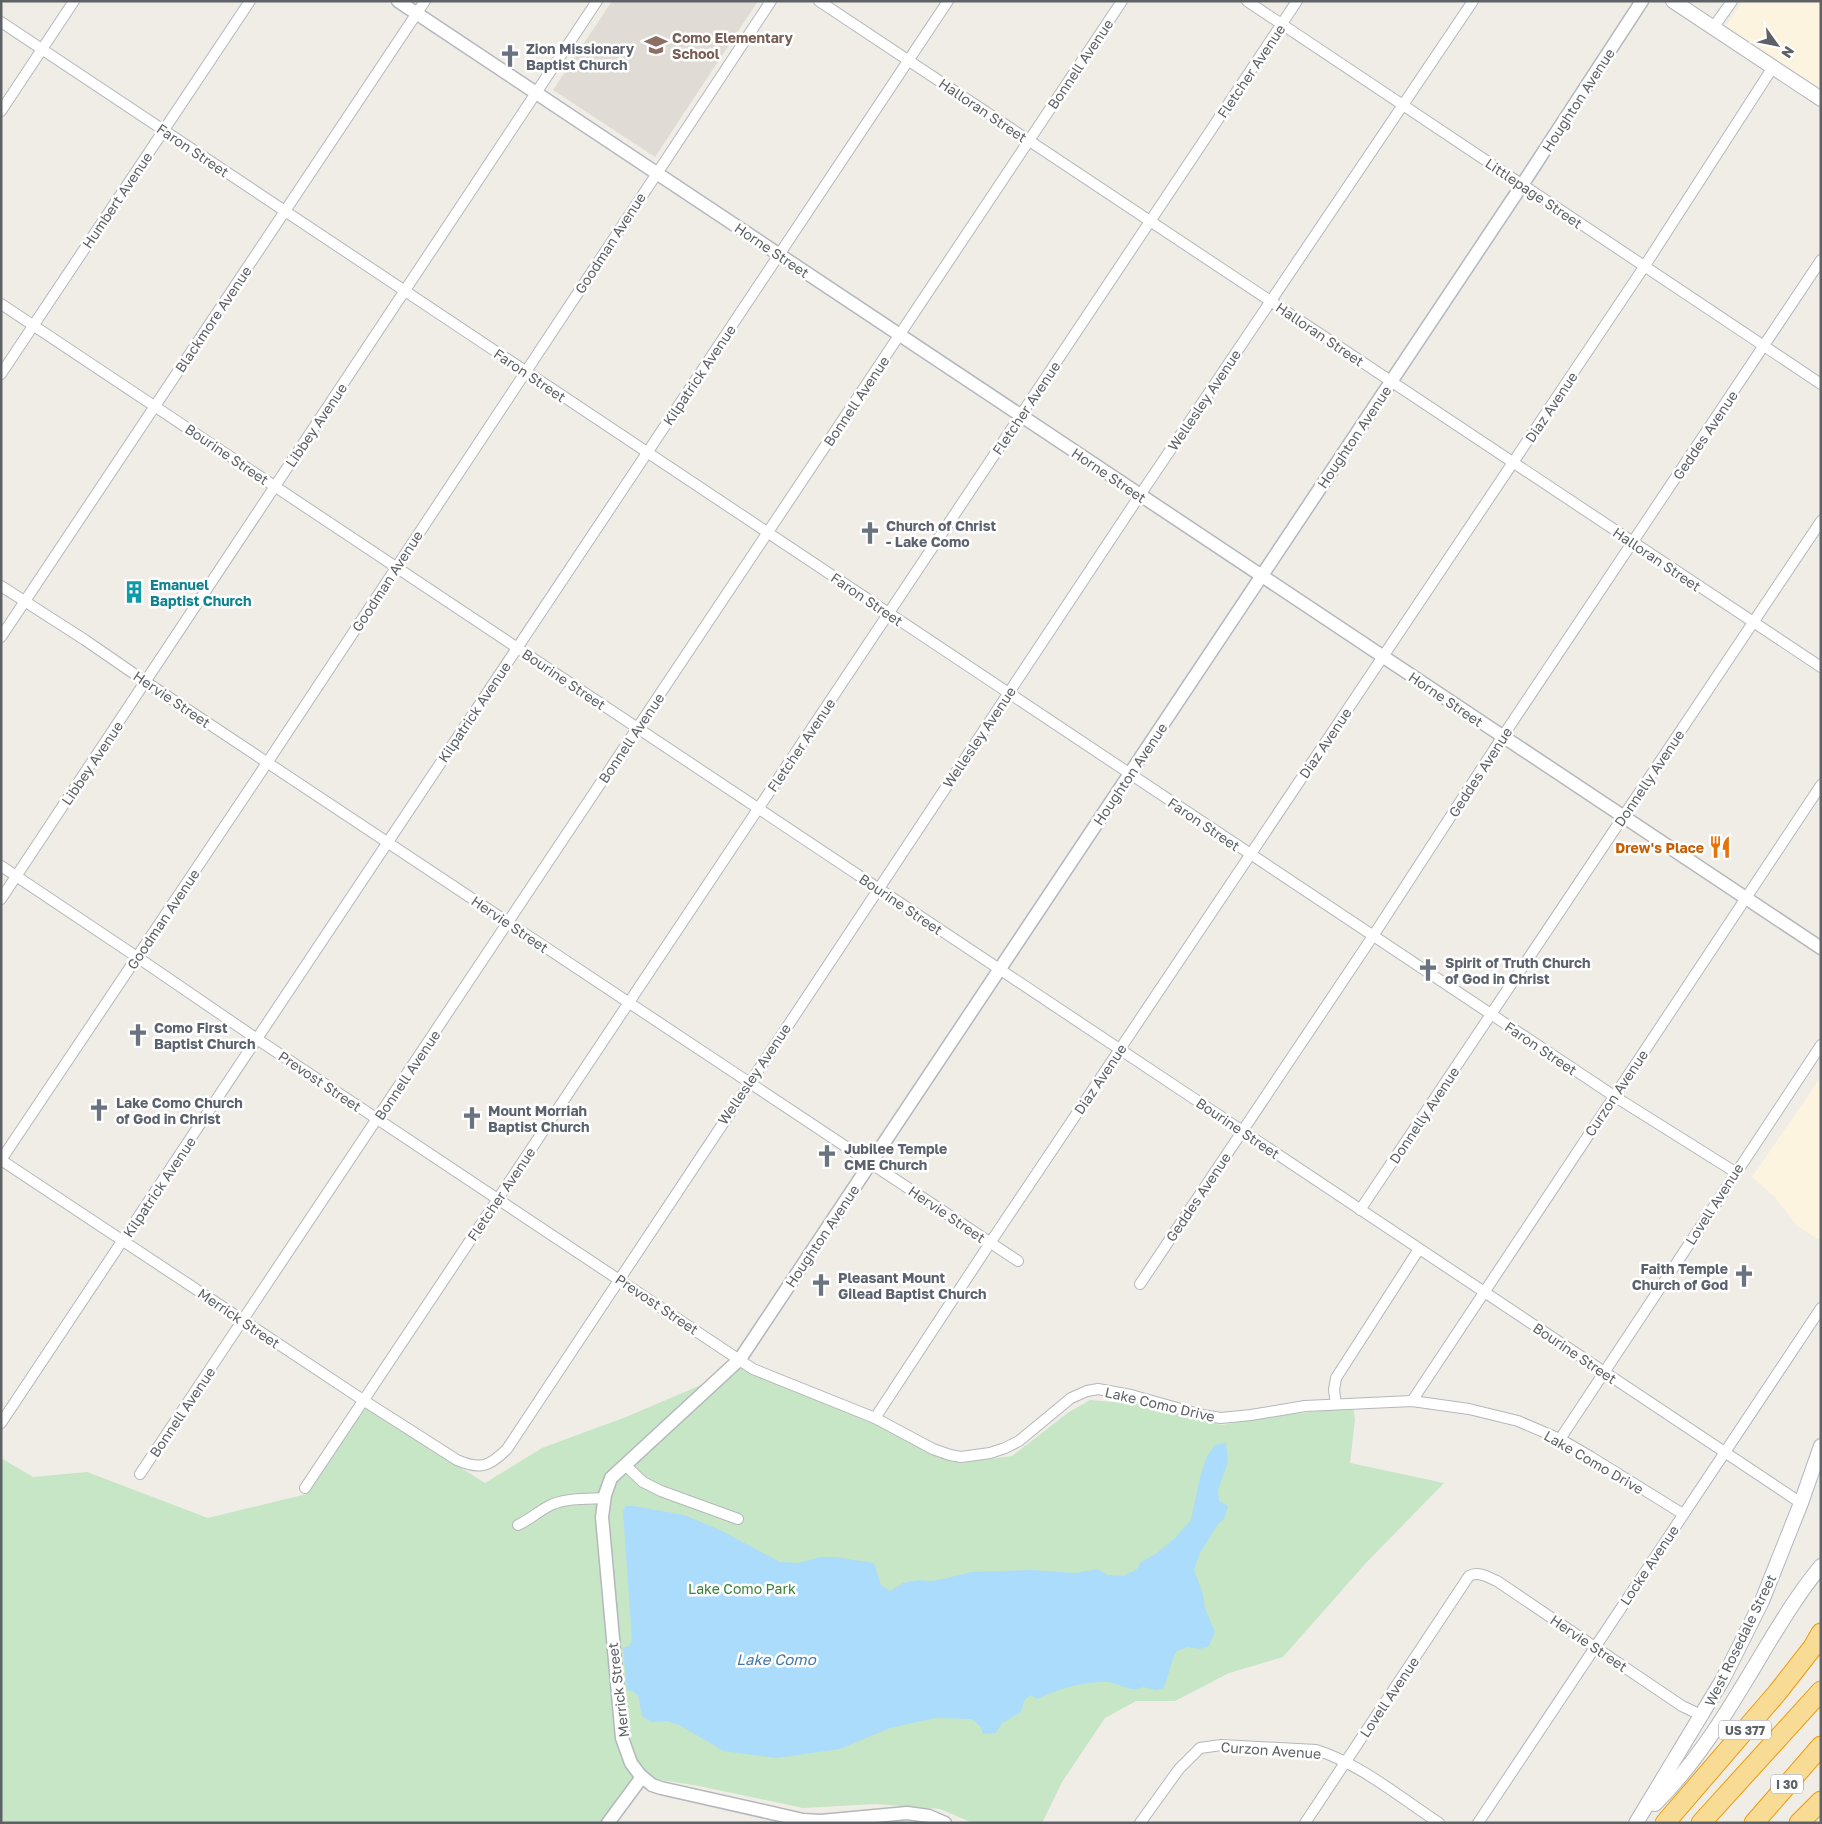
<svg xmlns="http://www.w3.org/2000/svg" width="1822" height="1824" font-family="'Golos Text',sans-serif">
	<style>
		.commercial { fill: #fcf4df }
		.education { fill: #e0dcd5 }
		.green { fill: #c6e6c5 }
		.water { fill: #abdcfb }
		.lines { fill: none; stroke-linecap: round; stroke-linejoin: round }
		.minor-casing { stroke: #b4b7bb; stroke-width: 12 }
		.tertiary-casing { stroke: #b4b7bb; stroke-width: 15 }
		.secondary-casing { stroke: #b3b6bb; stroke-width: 16 }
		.motorway-casing { stroke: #ec9b0b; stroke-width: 21 }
		.minor { stroke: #fff; stroke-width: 10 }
		.tertiary { stroke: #fff; stroke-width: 12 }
		.secondary { stroke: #fff; stroke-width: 14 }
		.motorway { stroke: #f8db95; stroke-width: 19 }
		.labels { text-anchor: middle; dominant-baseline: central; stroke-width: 5; stroke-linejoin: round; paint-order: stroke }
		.shield { fill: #fff; stroke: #8e9194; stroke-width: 1 }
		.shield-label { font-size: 12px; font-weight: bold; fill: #5e6266 }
		.education-label { font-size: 14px; font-weight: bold; fill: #785e54; stroke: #fff; text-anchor: start }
		.worship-label { font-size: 14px; font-weight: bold; fill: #5b616d; stroke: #fff; text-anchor: start }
		.street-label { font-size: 14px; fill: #5e6266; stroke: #fff }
		.culture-label { font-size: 14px; font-weight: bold; fill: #0d838f; stroke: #fff; text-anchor: start }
		.food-label { font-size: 14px; font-weight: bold; fill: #c56008; stroke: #fff; text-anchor: end }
		.park-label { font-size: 14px; fill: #398239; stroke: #fff }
		.water-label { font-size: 15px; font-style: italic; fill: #4578a5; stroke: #fff }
	</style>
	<rect width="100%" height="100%" fill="#f0ede7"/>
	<g class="commercial">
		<path d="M 1743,1 L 1821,1 L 1821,89 L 1726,26 Z"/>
		<path d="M 1821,1077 L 1821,1241 L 1797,1226 L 1775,1197 L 1752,1177 Z"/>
	</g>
	<path class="education" d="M 612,1 L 758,1 L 655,157 L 553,90 Z"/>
	<path class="green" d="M 741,1368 L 886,1429 L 960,1463 L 1012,1456 L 1069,1412 L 1090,1400 L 1137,1404 L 1222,1425 L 1259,1418 L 1353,1407 L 1355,1419 L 1350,1463 L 1444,1483 L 1365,1564 L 1283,1657 L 1229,1673 L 1175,1701 L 1136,1701 L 1105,1718 L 1062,1782 L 1042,1823 L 973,1823 L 940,1809 L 876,1804 L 803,1808 L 699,1786 L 642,1777 L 602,1823 L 1,1823 L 1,1458 L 33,1477 L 87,1472 L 208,1518 L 307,1494 L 365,1408 L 485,1483 L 542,1448 L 626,1417 Z"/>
	<path class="water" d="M 1226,1443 L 1228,1462 L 1218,1490 L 1219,1501 L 1228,1506 L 1224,1519 L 1218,1524 L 1200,1553 L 1194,1570 L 1202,1591 L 1205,1608 L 1215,1632 L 1209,1646 L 1200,1649 L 1188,1647 L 1177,1651 L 1174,1656 L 1164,1688 L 1157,1690 L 1143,1687 C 1131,1694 1118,1682 1106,1682 C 1082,1682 1059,1688 1038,1699 L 1030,1695 L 1024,1701 L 1021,1712 L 1002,1723 L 996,1733 L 983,1734 L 980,1726 L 972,1719 L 935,1718 L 890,1728 L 840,1749 L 776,1758 L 724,1751 L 679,1725 L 667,1721 L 651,1722 L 642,1716 L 638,1696 L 633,1691 L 627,1690 L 623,1648 L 629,1646 L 632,1641 L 623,1511 L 626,1506 L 634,1506 L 684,1515 L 720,1530 L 780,1562 L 799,1563 L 820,1557 L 835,1557 L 874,1563 L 881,1585 L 890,1591 L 903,1583 L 918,1580 L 932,1581 L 943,1579 L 971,1572 L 1032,1570 L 1076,1573 L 1097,1569 L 1108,1575 L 1123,1576 L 1137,1569 L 1141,1562 L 1157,1553 L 1174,1539 L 1191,1520 L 1200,1477 L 1207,1456 L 1215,1445 Z"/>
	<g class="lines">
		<defs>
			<g id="minor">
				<path d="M 819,1 L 1821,667"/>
				<path d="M 1247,1 L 1821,384"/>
				<path d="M 1,22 L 1614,1096 L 1735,1172"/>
				<path d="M 1713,28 L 1732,1"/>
				<path d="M 1,111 L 74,1"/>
				<path d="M 1,304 L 1801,1503"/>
				<path d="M 1,374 L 250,1"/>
				<path d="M 1,586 L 85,640 L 146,682 L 1018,1261"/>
				<path d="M 1,637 L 425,1"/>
				<path d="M 1,866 L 137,957 L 257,1039 L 753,1369 L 875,1418 L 933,1449 L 950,1455 L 961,1457 L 990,1453 L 1005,1448 L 1019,1441 L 1071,1398 L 1087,1391 L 1098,1389 L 1131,1395 L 1202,1415 L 1221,1418 L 1251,1415 L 1305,1406 L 1412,1401 L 1469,1409 L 1518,1421 L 1560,1439 L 1591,1457 L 1683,1514"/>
				<path d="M 1,899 L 597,1"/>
				<path d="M 1,1160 L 363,1400 L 457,1460 C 480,1470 489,1467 507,1449 L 1140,495 L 1473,1"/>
				<path d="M 1,1160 L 267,763 L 771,1"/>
				<path d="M 1360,1210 L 1821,521"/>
				<path d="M 1140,1284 L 1373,936 L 1499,742 L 1821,260"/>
				<path d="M 1412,1401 L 1821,785"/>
				<path d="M 1336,1404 L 1334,1390 L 1336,1378 L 1419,1249"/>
				<path d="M 875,1418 L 990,1243 L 1644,267 L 1773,67"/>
				<path d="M 1,1423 L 948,1"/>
				<path d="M 1560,1439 L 1821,1045"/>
				<path d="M 625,1465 L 643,1482 L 661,1491 L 738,1519"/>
				<path d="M 140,1474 L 1122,1"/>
				<path d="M 305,1488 L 1297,1"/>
				<path d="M 518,1525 C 531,1519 541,1509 553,1504 C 569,1498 587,1499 605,1498"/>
				<path d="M 1140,1823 L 1179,1769 L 1200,1748 L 1221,1745 L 1316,1750 C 1359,1763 1401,1798 1439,1823"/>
				<path d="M 1305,1823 L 1469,1576 C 1479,1571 1487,1577 1497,1581 L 1682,1706 L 1703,1716"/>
				<path d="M 1478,1823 L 1821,1308"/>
			</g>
			<g id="tertiary">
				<path d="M 398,1 L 1821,948"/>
				<path d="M 608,1823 L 642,1777"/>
				<path d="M 945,1823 L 929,1816 L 907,1813 L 821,1821 L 803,1820 L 661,1788 L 652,1785 L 640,1775 L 631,1763 L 622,1738 L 602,1517 L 605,1495 L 611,1478 L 740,1359 L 1522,185 L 1642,1"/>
			</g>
			<g id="secondary">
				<path d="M 1673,1 L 1821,99"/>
				<path d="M 1655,1804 C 1702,1757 1735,1699 1769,1642 C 1785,1616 1801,1590 1821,1566"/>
				<path d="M 1636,1823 L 1723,1679 L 1762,1601 L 1801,1503 L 1821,1446"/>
			</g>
			<g id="motorway">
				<path d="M 1665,1823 L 1777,1693 L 1813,1647 L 1821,1633"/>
				<path d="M 1701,1823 L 1821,1691"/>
				<path d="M 1754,1823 L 1821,1746"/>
				<path d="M 1799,1823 L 1821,1801"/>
			</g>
		</defs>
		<use href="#minor" class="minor-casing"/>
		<use href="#tertiary" class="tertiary-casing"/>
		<use href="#secondary" class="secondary-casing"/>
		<use href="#motorway" class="motorway-casing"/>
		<use href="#minor" class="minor"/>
		<use href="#tertiary" class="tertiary"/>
		<use href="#secondary" class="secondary"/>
		<use href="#motorway" class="motorway"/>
	</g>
	<defs>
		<symbol id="school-bare" viewBox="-9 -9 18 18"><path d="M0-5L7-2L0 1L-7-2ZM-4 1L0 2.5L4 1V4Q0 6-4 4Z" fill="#8d6e63" stroke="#fff" stroke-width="2.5" paint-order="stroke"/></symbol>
		<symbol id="church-bare" viewBox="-9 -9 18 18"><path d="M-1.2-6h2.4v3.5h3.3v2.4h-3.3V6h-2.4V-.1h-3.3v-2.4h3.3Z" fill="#6b7280" stroke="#fff" stroke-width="2.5" paint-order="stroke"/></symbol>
		<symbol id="building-bare" viewBox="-9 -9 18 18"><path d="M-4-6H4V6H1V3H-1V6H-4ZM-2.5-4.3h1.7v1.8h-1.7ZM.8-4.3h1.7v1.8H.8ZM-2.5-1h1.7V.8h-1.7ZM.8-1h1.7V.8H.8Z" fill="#0f9aa8" stroke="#fff" stroke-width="2.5" paint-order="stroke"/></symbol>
		<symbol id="restaurant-bare" viewBox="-9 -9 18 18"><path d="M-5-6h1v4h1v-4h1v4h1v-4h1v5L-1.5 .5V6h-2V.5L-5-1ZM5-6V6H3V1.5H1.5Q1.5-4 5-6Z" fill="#e8710a" stroke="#fff" stroke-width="2.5" paint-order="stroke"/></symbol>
	</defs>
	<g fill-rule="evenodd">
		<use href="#school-bare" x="640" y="29" width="32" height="32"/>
		<use href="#church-bare" x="494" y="40" width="32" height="32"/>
		<use href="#church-bare" x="854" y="517" width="32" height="32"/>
		<use href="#building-bare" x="118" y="576" width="32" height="32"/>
		<use href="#restaurant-bare" x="1704" y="831" width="32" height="32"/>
		<use href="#church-bare" x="1412" y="954" width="32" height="32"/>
		<use href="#church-bare" x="122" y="1019" width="32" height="32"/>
		<use href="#church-bare" x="83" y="1094" width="32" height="32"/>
		<use href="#church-bare" x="456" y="1102" width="32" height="32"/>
		<use href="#church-bare" x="811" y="1140" width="32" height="32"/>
		<use href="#church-bare" x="1728" y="1260" width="32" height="32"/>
		<use href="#church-bare" x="805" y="1269" width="32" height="32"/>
	</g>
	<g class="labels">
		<g class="shield">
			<rect x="1719" y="1720.5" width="52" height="19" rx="4"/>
			<rect x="1771" y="1774.5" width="32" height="19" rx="4"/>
		</g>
		<g class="shield-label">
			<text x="1745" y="1730">US 377</text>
			<text x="1787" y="1784">I 30</text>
		</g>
		<g class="education-label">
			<text x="672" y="37">Como Elementary<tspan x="672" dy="16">School</tspan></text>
		</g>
		<g class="worship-label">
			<text x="526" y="48">Zion Missionary<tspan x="526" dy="16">Baptist Church</tspan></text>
			<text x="886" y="525">Church of Christ<tspan x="886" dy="16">- Lake Como</tspan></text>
			<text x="1445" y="962">Spirit of Truth Church<tspan x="1445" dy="16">of God in Christ</tspan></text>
			<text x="154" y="1027">Como First<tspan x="154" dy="16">Baptist Church</tspan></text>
			<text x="116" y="1102">Lake Como Church<tspan x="116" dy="16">of God in Christ</tspan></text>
			<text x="488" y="1110">Mount Morriah<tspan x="488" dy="16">Baptist Church</tspan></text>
			<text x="844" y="1148">Jubilee Temple<tspan x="844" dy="16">CME Church</tspan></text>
			<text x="1728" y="1268" text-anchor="end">Faith Temple<tspan x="1728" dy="16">Church of God</tspan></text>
			<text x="838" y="1277">Pleasant Mount<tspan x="838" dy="16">Gilead Baptist Church</tspan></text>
		</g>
		<g class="street-label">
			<text transform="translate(1080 64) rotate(-56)">Bonnell Avenue</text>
			<text transform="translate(1251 71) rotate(-56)">Fletcher Avenue</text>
			<text transform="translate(1578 100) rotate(-57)">Houghton Avenue</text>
			<text transform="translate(983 110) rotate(34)">Halloran Street</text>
			<text transform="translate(193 150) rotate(34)">Faron Street</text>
			<text transform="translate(1534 193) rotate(34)">Littlepage Street</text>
			<text transform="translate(117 200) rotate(-56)">Humbert Avenue</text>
			<text transform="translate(610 243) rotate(-57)">Goodman Avenue</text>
			<text transform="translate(772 250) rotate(34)">Horne Street</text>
			<text transform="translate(213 319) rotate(-56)">Blackmore Avenue</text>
			<text transform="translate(1320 334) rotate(34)">Halloran Street</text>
			<text transform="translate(530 375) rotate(34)">Faron Street</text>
			<text transform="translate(699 375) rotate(-56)">Kilpatrick Avenue</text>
			<text transform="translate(1204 400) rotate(-56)">Wellesley Avenue</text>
			<text transform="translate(856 401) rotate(-56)">Bonnell Avenue</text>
			<text transform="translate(1551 407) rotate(-56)">Diaz Avenue</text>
			<text transform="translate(1026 408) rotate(-56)">Fletcher Avenue</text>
			<text transform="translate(316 425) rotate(-56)">Libbey Avenue</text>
			<text transform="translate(1705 435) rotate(-56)">Geddes Avenue</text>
			<text transform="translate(1354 437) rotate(-56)">Houghton Avenue</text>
			<text transform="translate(227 454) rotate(34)">Bourine Street</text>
			<text transform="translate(1109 475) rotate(34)">Horne Street</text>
			<text transform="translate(1657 559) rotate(34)">Halloran Street</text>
			<text transform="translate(387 581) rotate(-57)">Goodman Avenue</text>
			<text transform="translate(867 599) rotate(34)">Faron Street</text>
			<text transform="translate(564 679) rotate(34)">Bourine Street</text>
			<text transform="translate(172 699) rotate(34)">Hervie Street</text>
			<text transform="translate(1446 699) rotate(34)">Horne Street</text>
			<text transform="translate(474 712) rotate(-56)">Kilpatrick Avenue</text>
			<text transform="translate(979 737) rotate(-56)">Wellesley Avenue</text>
			<text transform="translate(631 738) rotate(-56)">Bonnell Avenue</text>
			<text transform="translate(1325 743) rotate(-56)">Diaz Avenue</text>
			<text transform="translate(801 745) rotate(-56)">Fletcher Avenue</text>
			<text transform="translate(92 763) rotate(-56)">Libbey Avenue</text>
			<text transform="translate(1480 772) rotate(-57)">Geddes Avenue</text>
			<text transform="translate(1130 774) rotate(-56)">Houghton Avenue</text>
			<text transform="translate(1649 778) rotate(-56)">Donnelly Avenue</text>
			<text transform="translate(1204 824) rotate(34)">Faron Street</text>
			<text transform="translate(901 904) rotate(34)">Bourine Street</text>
			<text transform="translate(163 919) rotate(-56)">Goodman Avenue</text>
			<text transform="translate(510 924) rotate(34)">Hervie Street</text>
			<text transform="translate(1541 1048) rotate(34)">Faron Street</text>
			<text transform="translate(754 1074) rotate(-56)">Wellesley Avenue</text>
			<text transform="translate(407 1075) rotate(-56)">Bonnell Avenue</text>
			<text transform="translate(1100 1079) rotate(-56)">Diaz Avenue</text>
			<text transform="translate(320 1081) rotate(34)">Prevost Street</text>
			<text transform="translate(1616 1093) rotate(-56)">Curzon Avenue</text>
			<text transform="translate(1424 1115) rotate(-56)">Donnelly Avenue</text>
			<text transform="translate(1238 1128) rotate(34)">Bourine Street</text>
			<text transform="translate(159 1187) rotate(-56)">Kilpatrick Avenue</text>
			<text transform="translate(501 1194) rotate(-56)">Fletcher Avenue</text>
			<text transform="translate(1198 1197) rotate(-56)">Geddes Avenue</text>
			<text transform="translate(1714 1204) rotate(-57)">Lovell Avenue</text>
			<text transform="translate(947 1214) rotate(34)">Hervie Street</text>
			<text transform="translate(822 1236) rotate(-56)">Houghton Avenue</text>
			<text transform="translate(657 1304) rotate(34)">Prevost Street</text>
			<text transform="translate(239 1318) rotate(34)">Merrick Street</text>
			<text transform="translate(1575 1353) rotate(34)">Bourine Street</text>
			<text transform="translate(1160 1404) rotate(13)">Lake Como Drive</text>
			<text transform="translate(182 1412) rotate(-56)">Bonnell Avenue</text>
			<text transform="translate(1594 1462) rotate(30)">Lake Como Drive</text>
			<text transform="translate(1649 1565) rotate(-56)">Locke Avenue</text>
			<text transform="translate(1740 1640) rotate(-64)">West Rosedale Street</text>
			<text transform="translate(1589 1643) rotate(34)">Hervie Street</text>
			<text transform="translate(618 1690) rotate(-97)">Merrick Street</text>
			<text transform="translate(1389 1697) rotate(-56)">Lovell Avenue</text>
			<text transform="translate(1271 1750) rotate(4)">Curzon Avenue</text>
		</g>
		<g class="culture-label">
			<text x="150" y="584">Emanuel<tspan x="150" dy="16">Baptist Church</tspan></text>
		</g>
		<g class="food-label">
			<text x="1704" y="847">Drew's Place</text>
		</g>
		<g class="park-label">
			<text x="742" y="1588">Lake Como Park</text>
		</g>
		<g class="water-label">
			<text x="776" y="1659">Lake Como</text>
		</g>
	</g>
	<rect width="1822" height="1824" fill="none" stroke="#5e6266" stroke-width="5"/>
	<g transform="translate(1777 45) rotate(123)" stroke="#ffffff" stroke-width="4" paint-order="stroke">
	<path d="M0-4L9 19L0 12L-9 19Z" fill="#5e6266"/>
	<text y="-8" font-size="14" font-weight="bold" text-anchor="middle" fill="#5e6266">N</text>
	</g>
</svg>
